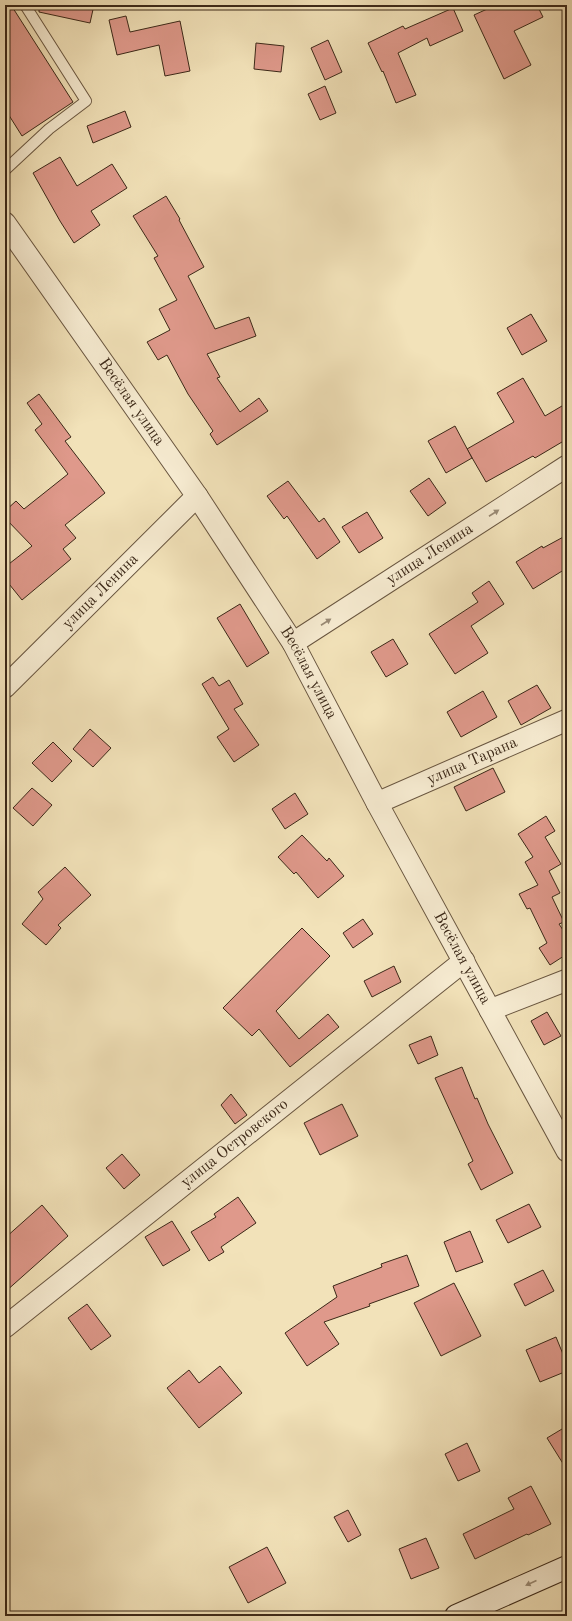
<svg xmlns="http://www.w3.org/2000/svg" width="572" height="1621" font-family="'Old Standard TT',serif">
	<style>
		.building { fill: #df998b; stroke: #3b2818 }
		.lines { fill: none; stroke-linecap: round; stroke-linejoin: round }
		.lane-casing { stroke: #695640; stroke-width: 12 }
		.street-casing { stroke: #695640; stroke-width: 23 }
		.secondary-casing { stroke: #3b2818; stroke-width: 24 }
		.lane { stroke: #f7ecd2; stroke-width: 10 }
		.street { stroke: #f7ecd2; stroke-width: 21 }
		.secondary { stroke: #f7ecd2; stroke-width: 22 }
		.oneway { fill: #998a75 }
		.labels { text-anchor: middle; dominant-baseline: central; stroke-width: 3; stroke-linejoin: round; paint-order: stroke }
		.street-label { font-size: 16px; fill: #3b2818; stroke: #f7ecd2 }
	</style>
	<rect width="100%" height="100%" fill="#f2e2b9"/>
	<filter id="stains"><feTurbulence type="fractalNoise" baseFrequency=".005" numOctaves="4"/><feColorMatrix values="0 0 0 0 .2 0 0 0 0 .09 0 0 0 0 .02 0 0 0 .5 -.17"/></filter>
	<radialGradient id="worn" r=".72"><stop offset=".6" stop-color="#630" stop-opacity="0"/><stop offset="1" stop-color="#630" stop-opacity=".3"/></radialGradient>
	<g class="building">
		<path d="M 5,5 L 11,5 L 73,102 L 22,136 L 5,109 Z"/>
		<path d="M 39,5 L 94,5 L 90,23 L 39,12 Z"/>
		<path d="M 496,5 L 537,5 L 543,17 L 514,31 L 531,65 L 504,79 L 474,15 Z"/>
		<path d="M 453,8 L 463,31 L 430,46 L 427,38 L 398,53 L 416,95 L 396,103 L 383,71 L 382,72 L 368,43 L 403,26 L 405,29 Z"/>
		<path d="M 126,16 L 130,32 L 180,21 L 190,71 L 165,76 L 159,45 L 117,55 L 109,20 Z"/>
		<path d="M 328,40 L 342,72 L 325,80 L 311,48 Z"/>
		<path d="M 256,43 L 284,46 L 281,72 L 254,69 Z"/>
		<path d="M 325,86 L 336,113 L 320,120 L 308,94 Z"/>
		<path d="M 125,111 L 131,127 L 93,143 L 87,126 Z"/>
		<path d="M 60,157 L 77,186 L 112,164 L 127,188 L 91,211 L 100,225 L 74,243 L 60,221 L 33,173 Z"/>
		<path d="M 166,196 L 180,219 L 179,220 L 204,267 L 188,276 L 215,329 L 249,317 L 256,336 L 207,354 L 220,377 L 217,378 L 240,412 L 259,398 L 268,411 L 217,445 L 210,434 L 213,431 L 188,394 L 167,355 L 158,360 L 147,342 L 170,330 L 159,309 L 177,300 L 154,258 L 158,256 L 133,216 Z"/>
		<path d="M 531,314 L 547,341 L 522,355 L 507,328 Z"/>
		<path d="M 523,378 L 545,416 L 567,403 L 567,439 L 535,458 L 533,456 L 486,482 L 467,449 L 514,422 L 497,393 Z"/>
		<path d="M 39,394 L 71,437 L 65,441 L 105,493 L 65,525 L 76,538 L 63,549 L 71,559 L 22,600 L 5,579 L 5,567 L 32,546 L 5,518 L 5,511 L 16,501 L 24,509 L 68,474 L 35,430 L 42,424 L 27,403 Z"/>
		<path d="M 455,426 L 472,458 L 446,473 L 428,441 Z"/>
		<path d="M 429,478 L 446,503 L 428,516 L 410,491 Z"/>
		<path d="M 288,481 L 319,522 L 324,518 L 340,542 L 317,559 L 287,516 L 284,519 L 267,496 Z"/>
		<path d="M 367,512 L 383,538 L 359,553 L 342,527 Z"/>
		<path d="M 567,535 L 567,568 L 533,589 L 516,562 L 542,546 L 543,548 Z"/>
		<path d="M 489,581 L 504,604 L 471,626 L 488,653 L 455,674 L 429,634 L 478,602 L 472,593 Z"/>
		<path d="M 240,604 L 269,653 L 247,667 L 217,618 Z"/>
		<path d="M 393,639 L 408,664 L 386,677 L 371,652 Z"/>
		<path d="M 213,677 L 219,686 L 229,680 L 243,704 L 234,709 L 259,745 L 234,762 L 217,737 L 229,729 L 202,684 Z"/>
		<path d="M 537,685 L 551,708 L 521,725 L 508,701 Z"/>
		<path d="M 483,691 L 497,717 L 461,737 L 447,712 Z"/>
		<path d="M 90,729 L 111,748 L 93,767 L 73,749 Z"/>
		<path d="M 53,742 L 72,761 L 52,782 L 32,763 Z"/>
		<path d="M 493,768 L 505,792 L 466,811 L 454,787 Z"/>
		<path d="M 32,788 L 52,805 L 33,826 L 13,808 Z"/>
		<path d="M 295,793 L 308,814 L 285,829 L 272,809 Z"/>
		<path d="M 546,816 L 555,831 L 545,837 L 561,864 L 549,871 L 560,893 L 552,897 L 564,922 L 559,924 L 567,936 L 567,954 L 550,965 L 539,948 L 547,943 L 530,908 L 527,909 L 519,894 L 538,885 L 525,862 L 533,857 L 518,834 Z"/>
		<path d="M 302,835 L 327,861 L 329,858 L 344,876 L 318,898 L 296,872 L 294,874 L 278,857 Z"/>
		<path d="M 65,867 L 91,895 L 58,925 L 61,928 L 46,945 L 22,924 L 43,899 L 38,892 Z"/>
		<path d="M 363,919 L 373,934 L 353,948 L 343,933 Z"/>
		<path d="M 302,928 L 330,956 L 276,1011 L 299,1039 L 328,1014 L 339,1027 L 290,1067 L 259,1029 L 252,1036 L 223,1008 Z"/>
		<path d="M 394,966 L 401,982 L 372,997 L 364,981 Z"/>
		<path d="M 547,1012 L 561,1036 L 544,1045 L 531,1021 Z"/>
		<path d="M 431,1036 L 438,1055 L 418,1064 L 409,1045 Z"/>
		<path d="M 462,1067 L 475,1099 L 477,1098 L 488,1124 L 513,1173 L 481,1190 L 468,1164 L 473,1161 L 435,1078 Z"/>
		<path d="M 231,1094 L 247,1115 L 235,1124 L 221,1105 Z"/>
		<path d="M 342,1104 L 358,1136 L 320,1155 L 304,1123 Z"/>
		<path d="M 122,1154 L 140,1175 L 124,1189 L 106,1168 Z"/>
		<path d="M 238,1197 L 256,1223 L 221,1247 L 224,1252 L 209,1261 L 191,1232 L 216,1217 L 214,1214 Z"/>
		<path d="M 529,1204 L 541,1227 L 508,1243 L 496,1220 Z"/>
		<path d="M 42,1205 L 68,1236 L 5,1292 L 5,1238 Z"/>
		<path d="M 172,1221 L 190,1250 L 163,1266 L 145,1237 Z"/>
		<path d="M 470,1231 L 483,1262 L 456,1272 L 444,1242 Z"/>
		<path d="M 407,1255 L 419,1286 L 369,1304 L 370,1306 L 324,1322 L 339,1344 L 307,1366 L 285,1333 L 337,1297 L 333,1286 L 382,1267 L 381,1264 Z"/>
		<path d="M 543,1270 L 554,1291 L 525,1306 L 514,1284 Z"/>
		<path d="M 454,1283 L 481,1336 L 441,1356 L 414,1303 Z"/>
		<path d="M 87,1304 L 111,1336 L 91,1350 L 68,1318 Z"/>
		<path d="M 556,1337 L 567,1364 L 567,1371 L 540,1382 L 526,1350 Z"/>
		<path d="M 220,1366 L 242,1393 L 199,1428 L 167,1388 L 189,1370 L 199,1383 Z"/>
		<path d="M 567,1426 L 567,1470 L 547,1438 Z"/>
		<path d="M 467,1443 L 480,1471 L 458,1481 L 445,1454 Z"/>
		<path d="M 531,1486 L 551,1524 L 528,1535 L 527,1534 L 475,1559 L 463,1534 L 514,1509 L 508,1498 Z"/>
		<path d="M 348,1510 L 361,1535 L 348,1542 L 334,1517 Z"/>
		<path d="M 426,1538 L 439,1568 L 411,1579 L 399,1549 Z"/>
		<path d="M 267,1547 L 286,1583 L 248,1603 L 229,1567 Z"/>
	</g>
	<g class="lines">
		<defs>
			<path id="lane" d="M 5,170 L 49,129 L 86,101 L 25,5"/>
			<g id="street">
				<path id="s1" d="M 5,223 L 197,496 L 293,643 L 377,803 L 567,1151"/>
				<path id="s2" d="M 293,643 L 567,466"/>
				<path id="s3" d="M 5,687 L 197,496"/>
				<path id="s4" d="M 377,803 L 567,720"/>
				<path d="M 490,1010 L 567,980"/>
				<path id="s5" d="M 5,1327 L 464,961"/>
			</g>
			<path id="secondary" d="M 456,1616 L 567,1567"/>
		</defs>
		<use href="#lane" class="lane-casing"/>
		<use href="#street" class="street-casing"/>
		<use href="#secondary" class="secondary-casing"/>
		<use href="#lane" class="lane"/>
		<use href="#street" class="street"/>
		<use href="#secondary" class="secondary"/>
	</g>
	<defs><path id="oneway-solid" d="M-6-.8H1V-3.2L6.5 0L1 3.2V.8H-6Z"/></defs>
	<g class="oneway">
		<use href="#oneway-solid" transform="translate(494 513) rotate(-33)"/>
		<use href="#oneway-solid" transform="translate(326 622) rotate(-33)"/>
		<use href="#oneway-solid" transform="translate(531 1583) rotate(156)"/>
	</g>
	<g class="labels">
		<g class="street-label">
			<text stroke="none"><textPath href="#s1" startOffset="219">Весёлая улица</textPath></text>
			<text stroke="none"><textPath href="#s2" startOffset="163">улица Ленина</textPath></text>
			<text stroke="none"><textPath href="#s3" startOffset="135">улица Ленина</textPath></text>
			<text stroke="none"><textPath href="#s1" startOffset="543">Весёлая улица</textPath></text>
			<text stroke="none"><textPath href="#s4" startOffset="104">улица Тарана</textPath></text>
			<text stroke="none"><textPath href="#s1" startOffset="867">Весёлая улица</textPath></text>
			<text stroke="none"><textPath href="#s5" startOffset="294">улица Островского</textPath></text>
		</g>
	</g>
	<rect width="572" height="1621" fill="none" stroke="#f2e2b9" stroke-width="20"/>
	<rect x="6" y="6" width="560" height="1609" fill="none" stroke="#3b2818" stroke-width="2"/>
	<rect x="10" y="10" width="552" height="1601" fill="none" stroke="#3b2818"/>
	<rect width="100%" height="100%" filter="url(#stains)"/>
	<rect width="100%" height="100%" fill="url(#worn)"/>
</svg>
